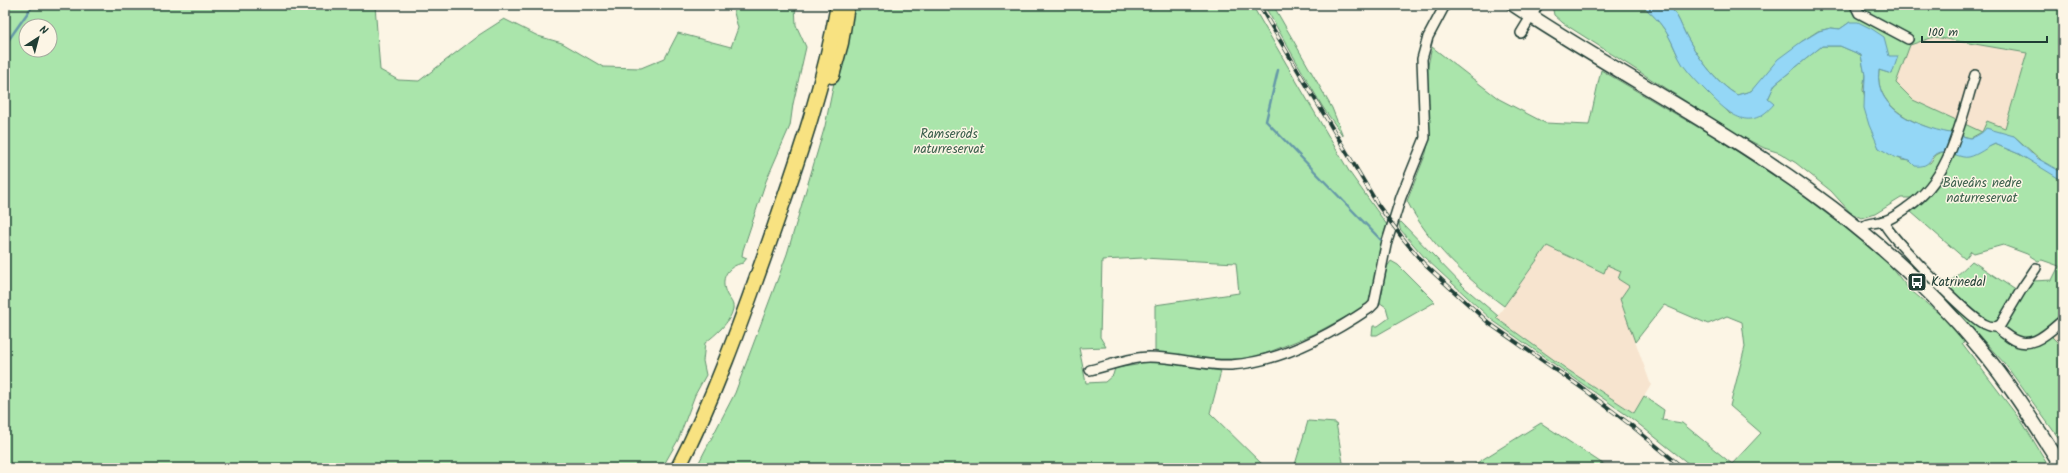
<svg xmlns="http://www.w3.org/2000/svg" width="2068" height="473" font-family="Kalam,sans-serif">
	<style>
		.built { fill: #f7e4cf }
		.green { fill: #aae5ab; stroke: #649170; fill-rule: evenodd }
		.water { fill: #94d7f6; stroke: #6599a8 }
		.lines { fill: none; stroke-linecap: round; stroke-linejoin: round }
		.stream { stroke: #6599a8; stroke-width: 2.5 }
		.street-casing { stroke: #1f3d34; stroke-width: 12 }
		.secondary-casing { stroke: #1f3d34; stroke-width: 16 }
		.primary-casing { stroke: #1f3d34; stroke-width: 17 }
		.street { stroke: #fcf5e5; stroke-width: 9 }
		.secondary { stroke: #fcf5e5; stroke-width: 13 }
		.primary { stroke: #f8e281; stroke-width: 14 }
		.rail-casing { stroke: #1f3d34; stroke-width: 4 }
		.rail { stroke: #fcf5e5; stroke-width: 2.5; stroke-dasharray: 8; stroke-linecap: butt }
		.labels { text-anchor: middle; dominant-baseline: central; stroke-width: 3; stroke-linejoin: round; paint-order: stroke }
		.park-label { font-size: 13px; fill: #3b5f4c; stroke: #fcf5e5 }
		.poi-label { font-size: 13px; fill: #1f3d34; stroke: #fcf5e5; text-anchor: start }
	</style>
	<rect width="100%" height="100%" fill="#fcf5e5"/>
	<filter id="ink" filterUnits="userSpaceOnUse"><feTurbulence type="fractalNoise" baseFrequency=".025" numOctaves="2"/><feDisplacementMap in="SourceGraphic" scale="8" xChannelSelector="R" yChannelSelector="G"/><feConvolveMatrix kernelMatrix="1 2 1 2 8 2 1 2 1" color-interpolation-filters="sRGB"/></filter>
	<g filter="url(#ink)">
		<g class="built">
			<path d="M 1934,37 L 2027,53 L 2005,128 L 1987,121 L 1982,132 L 1913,100 L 1896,83 L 1910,45 Z"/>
			<path d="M 1547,246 L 1603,273 L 1607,265 L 1621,271 L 1630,286 L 1620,299 L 1651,385 L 1634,413 L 1568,370 L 1496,318 Z"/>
			<path d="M 2063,327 L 2063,348 L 2052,337 Z"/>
		</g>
		<g class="green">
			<path d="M 5,5 L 375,5 L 380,70 L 398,80 L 419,81 L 479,35 L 504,19 L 538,36 L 562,43 L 603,67 L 641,68 L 665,58 L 678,33 L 731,47 L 738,28 L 732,5 L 795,5 L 796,25 L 806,47 L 793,104 L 790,126 L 766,181 L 743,250 L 742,256 L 747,258 L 743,263 C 727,266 719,279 727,295 C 730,300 734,303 733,309 C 730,323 716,334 705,343 L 703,361 L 706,375 L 695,395 L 678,440 L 662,468 L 5,468 ZM 26,26 L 50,26 L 50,50 L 26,50 Z"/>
			<path d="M 850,5 L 1252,5 L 1350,173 L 1387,225 L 1372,299 L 1370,304 L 1314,334 L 1252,359 L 1191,359 L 1155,352 L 1155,305 L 1239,293 L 1236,263 L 1143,258 L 1102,260 L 1100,337 L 1106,347 L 1079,348 L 1086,383 L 1105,382 L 1113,375 L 1115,368 L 1137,365 L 1144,360 L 1221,371 L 1210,413 L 1266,468 L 696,468 L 735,393 L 787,254 L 825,126 Z"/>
			<path d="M 1264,5 L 1273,5 L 1332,108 L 1343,136 L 1322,106 Z"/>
			<path d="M 1552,5 L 1642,5 L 1657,19 L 1669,36 L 1678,56 L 1730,114 L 1768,99 L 1775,84 L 1822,46 L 1840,46 L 1861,55 L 1865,75 L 1863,90 L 1879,148 L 1902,160 L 1930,163 L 1936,155 L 1942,152 L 1952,154 L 1984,149 L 1995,144 L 2019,154 L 2038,165 L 2041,160 L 2014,136 L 1980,133 L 1971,138 C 1960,135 1948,134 1938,131 C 1910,122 1874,105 1879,70 L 1892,74 L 1888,56 L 1850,22 L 1840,29 L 1831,28 L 1818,31 L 1801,42 L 1751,91 L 1737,95 C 1718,84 1699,59 1688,39 C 1681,27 1679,15 1668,5 L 2063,5 L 2063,327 L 2052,337 L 2063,348 L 2063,444 L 2005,364 L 1943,296 L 1951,298 L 1969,317 L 2003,327 L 2033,281 L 2052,280 L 2059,266 L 2042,260 L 2038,261 L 2027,254 L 2003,245 L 1974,253 L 1971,251 L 1965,259 L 1911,212 L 1920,204 L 1915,198 L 1901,198 L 1875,214 L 1861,218 L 1850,212 L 1831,191 L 1796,163 L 1780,153 L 1764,148 L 1737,134 L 1563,23 L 1554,15 ZM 1934,37 L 2027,53 L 2005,128 L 1987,121 L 1982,132 L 1913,100 L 1896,83 L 1910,45 Z"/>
			<path d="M 1432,47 L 1499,99 L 1545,123 L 1589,125 L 1601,70 L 1723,142 L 1794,189 L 1844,227 L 1888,263 L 1908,288 L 1944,318 L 1965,341 L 1962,343 L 2024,425 L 2050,468 L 1694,468 L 1631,418 L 1492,320 L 1425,258 L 1400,229 L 1399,223 L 1401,222 L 1465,288 L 1498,316 L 1496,318 L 1568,370 L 1634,413 L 1644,396 L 1664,410 L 1662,420 L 1682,423 L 1732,464 L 1761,433 L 1730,406 L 1745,347 L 1742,322 L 1727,316 L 1708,324 L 1664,305 L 1635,342 L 1620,299 L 1629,286 L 1618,279 L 1621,271 L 1607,265 L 1604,273 L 1547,246 L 1504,306 C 1466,278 1429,244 1407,201 L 1426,153 L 1430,135 L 1427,70 Z"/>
			<path d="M 1391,261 L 1398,265 L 1435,302 L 1377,335 L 1372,335 L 1373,326 L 1378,326 L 1389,318 L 1386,307 L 1379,302 L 1387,267 Z"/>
			<path d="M 1972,261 L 2017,291 L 1997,323 C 1977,323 1961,299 1947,285 Z"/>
			<path d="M 1308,421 L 1336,423 L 1344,468 L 1294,468 Z"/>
			<path d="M 1541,423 L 1609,468 L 1469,468 L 1472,466 Z"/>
		</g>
		<path class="water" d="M 1642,5 L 1668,5 C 1679,15 1681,27 1688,39 C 1699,59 1718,84 1737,95 L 1751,91 L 1778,59 L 1801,42 L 1819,31 L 1831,28 L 1840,29 L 1850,22 L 1858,22 L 1872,29 L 1884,37 L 1889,56 L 1898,56 L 1892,74 L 1879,70 C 1873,112 1924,129 1956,134 C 1960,135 1967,138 1971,138 C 1976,137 1984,132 1986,128 L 2014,136 L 2037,158 L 2063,173 L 2063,181 L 2019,154 L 1995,144 C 1987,147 1978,155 1969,157 C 1960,159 1950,150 1941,152 C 1929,155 1932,168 1915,166 L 1910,161 L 1894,157 L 1879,148 L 1869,125 L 1864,108 L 1865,75 L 1861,55 L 1840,46 L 1822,46 L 1775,84 L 1768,99 L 1774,104 C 1750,133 1730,115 1710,95 C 1701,86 1691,76 1683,65 C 1677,56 1674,45 1668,35 C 1661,23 1652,14 1642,5 Z"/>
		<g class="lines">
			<g class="stream">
				<path d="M 5,45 L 31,8 L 31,5"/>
				<path d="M 1278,70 L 1266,121 L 1381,240"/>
				<path d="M 2063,404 L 2060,407 L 2063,421"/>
			</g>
			<defs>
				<g id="street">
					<path d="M 1855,5 L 1859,13 L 1908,39"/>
					<path d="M 1521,33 L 1538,5"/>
					<path d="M 1883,221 C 1888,236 1969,317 1984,324 C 1990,327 1996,329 2001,324 L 2023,287 L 2036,268"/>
					<path d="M 1860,230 C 1867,221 1874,224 1884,221 C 1892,219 1901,212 1908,207 C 1951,178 1960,122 1975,75"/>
					<path d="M 1997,327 C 2000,331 2005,334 2009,337 C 2030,352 2047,334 2063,320"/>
					<path d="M 1090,370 C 1109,366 1130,357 1149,357 C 1177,357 1204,366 1231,365 C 1281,362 1330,335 1370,308 L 1374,304 L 1386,245 L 1401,197 L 1425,138 L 1422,59 L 1428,37 L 1445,5"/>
				</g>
				<path id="secondary" d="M 1514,5 C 1610,69 1714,122 1808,190 C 1872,236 1932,290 1982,351 C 2012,387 2037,428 2063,468"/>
				<g id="primary">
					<path d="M 832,76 L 841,43 L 847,6"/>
					<path d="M 678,468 C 715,396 742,319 769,243 C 796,165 824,87 838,5"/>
				</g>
			</defs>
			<use href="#street" class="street-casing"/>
			<use href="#secondary" class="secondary-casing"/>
			<use href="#primary" class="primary-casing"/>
			<use href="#street" class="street"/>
			<use href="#secondary" class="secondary"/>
			<use href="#primary" class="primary"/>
			<defs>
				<path id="rail" d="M 1259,5 L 1378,205 L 1401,236 L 1424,264 L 1490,324 L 1585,390 L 1632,426 L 1683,468"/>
			</defs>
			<use href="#rail" class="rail-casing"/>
			<use href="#rail" class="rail"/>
		</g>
	</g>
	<defs>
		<symbol id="bus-square" viewBox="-11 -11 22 22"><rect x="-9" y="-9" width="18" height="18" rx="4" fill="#1f3d34" stroke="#fcf5e5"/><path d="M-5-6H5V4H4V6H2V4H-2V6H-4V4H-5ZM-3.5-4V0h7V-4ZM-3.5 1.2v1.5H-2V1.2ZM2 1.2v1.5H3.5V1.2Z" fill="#fff"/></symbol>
	</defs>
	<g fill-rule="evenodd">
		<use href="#bus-square" x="1906" y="271" width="22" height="22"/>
	</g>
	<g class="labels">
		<g class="park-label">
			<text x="949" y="134">Ramseröds<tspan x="949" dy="15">naturreservat</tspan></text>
			<text x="1982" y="183">Bäveåns nedre<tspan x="1982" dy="15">naturreservat</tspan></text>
		</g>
		<g class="poi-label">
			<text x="1931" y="282">Katrinedal</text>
		</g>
	</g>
	<rect width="2068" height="473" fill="none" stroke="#fcf5e5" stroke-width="20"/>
	<rect x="10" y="10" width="2048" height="453" fill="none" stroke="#1f3d34" stroke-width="1.5" filter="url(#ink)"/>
	<g transform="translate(38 38) rotate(36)"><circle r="19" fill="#fcf5e5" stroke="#a4ab9e"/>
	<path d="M0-3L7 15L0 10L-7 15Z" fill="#1f3d34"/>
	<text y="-6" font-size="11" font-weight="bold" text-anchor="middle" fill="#1f3d34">N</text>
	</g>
	<path d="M1922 36v6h125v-6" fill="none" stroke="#1f3d34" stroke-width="2"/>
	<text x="1928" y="36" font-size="12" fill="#1f3d34" stroke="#fcf5e5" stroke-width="3" paint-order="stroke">100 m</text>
</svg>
